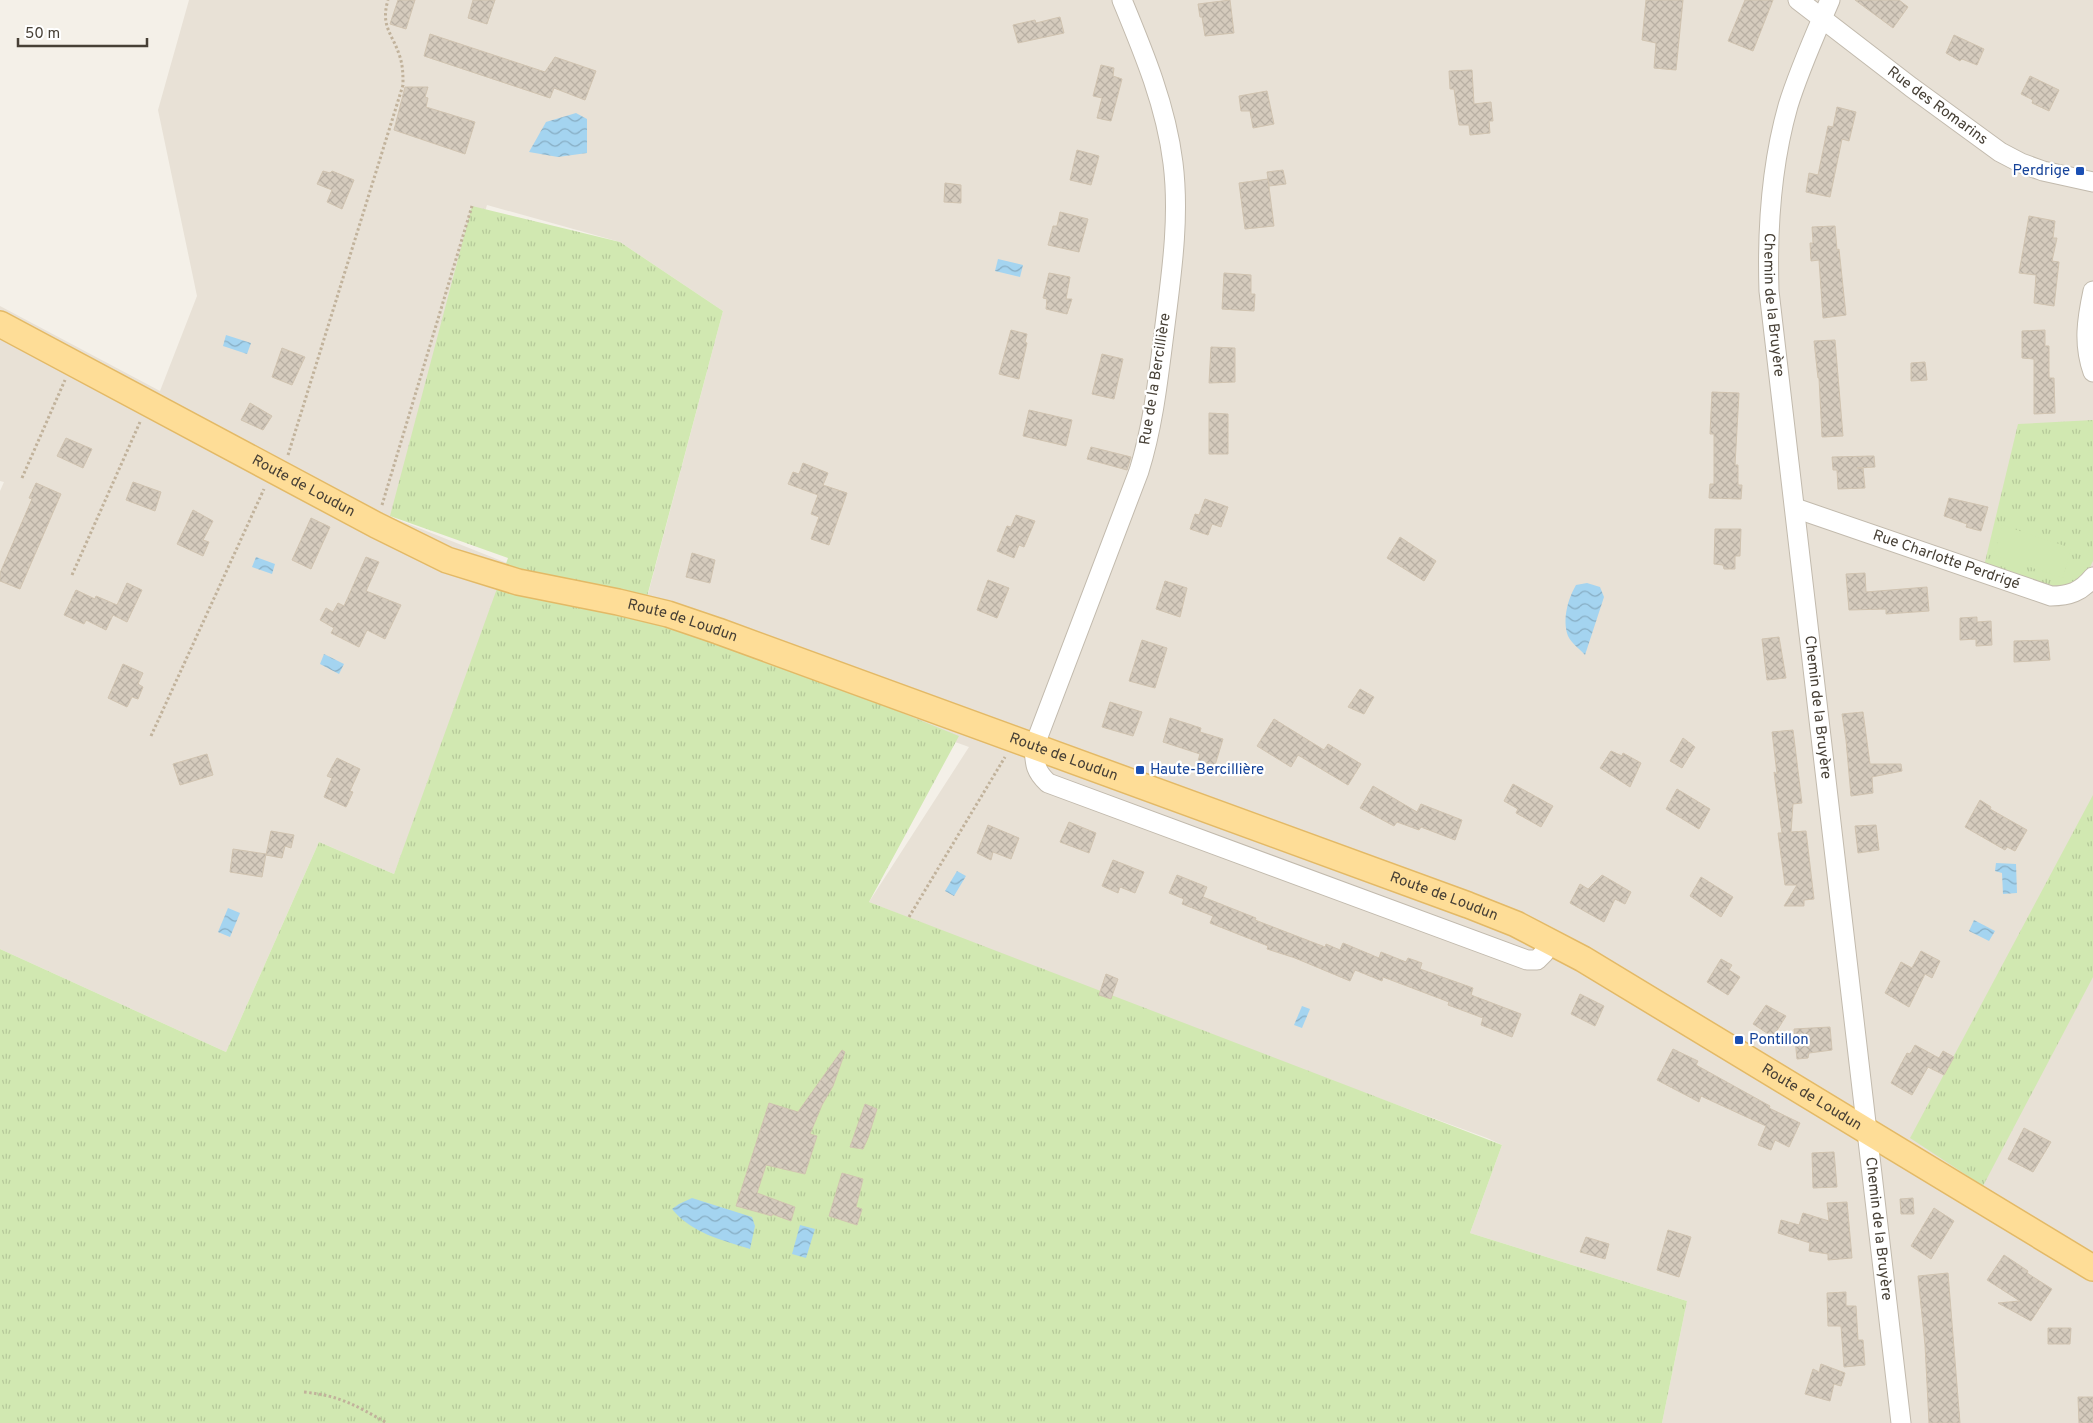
<svg xmlns="http://www.w3.org/2000/svg" width="2093" height="1423" font-family="Overpass,sans-serif">
	<style>
		.residential { fill: #e8e1d6 }
		.grass { fill: url(#grass-tufts) }
		.park { fill: #d1e8b1 }
		.water { fill: url(#water-waves) }
		.building { fill: url(#building-cross-hatch); stroke: #d0c3b0 }
		.lines { fill: none; stroke-linecap: round; stroke-linejoin: round }
		.minor-casing { stroke: #c2baad; stroke-width: 21 }
		.major-casing { stroke: #e3b966; stroke-width: 28 }
		.path { stroke: #c1b29b; stroke-width: 3; stroke-dasharray: 2.5 2.5; stroke-linecap: butt }
		.minor { stroke: #fff; stroke-width: 19 }
		.major { stroke: #fedd97; stroke-width: 25 }
		.transit-dot { fill: #1a4fb4; stroke: #fff; stroke-width: 2 }
		.labels { text-anchor: middle; dominant-baseline: central; stroke-width: 4.5; stroke-linejoin: round; paint-order: stroke }
		.street-label { font-size: 15px; fill: #474036; stroke: #fff }
		.transit-label { font-size: 15px; fill: #164399; stroke: #fff; text-anchor: start }
	</style>
	<defs>
		<pattern id="grass-tufts" width="24" height="20" patternUnits="userSpaceOnUse" patternTransform="scale(1.25)"><rect width="24" height="20" fill="#d1e8b1"/><path d="M3 7l-1-3M5 7V3M7 7l1-3M15 17l-1-3M17 17v-4M19 17l1-3" fill="none" stroke="#b5c899"/></pattern>
		<pattern id="water-waves" width="16" height="10" patternUnits="userSpaceOnUse" patternTransform="scale(1.25)"><rect width="16" height="10" fill="#a4d4f0"/><path d="M0 5q4-4 8 0t8 0" fill="none" stroke="#87adc3"/></pattern>
		<pattern id="building-cross-hatch" width="8" height="8" patternUnits="userSpaceOnUse" patternTransform="scale(1.25)"><rect width="8" height="8" fill="#d5cbbd"/><path d="M0 0l8 8M0 8l8-8" fill="none" stroke="#b8afa3"/></pattern>
	</defs>
	<rect width="100%" height="100%" fill="#f4f0e8"/>
	<path class="residential" d="M 189,0 L 2093,0 L 2093,1423 L 1662,1423 L 1687,1301 L 1470,1233 L 1502,1145 L 1487,1138 L 1164,1019 L 869,902 L 969,747 L 639,628 L 723,311 L 620,242 L 487,205 L 391,517 L 512,565 L 394,874 L 319,842 L 226,1052 L 0,949 L 0,491 L 4,482 L 0,481 L 0,306 L 160,391 L 197,296 L 158,110 Z"/>
	<g class="grass">
		<path d="M 472,206 L 620,242 L 723,311 L 644,608 L 959,736 L 869,902 L 1502,1145 L 1470,1233 L 1687,1301 L 1662,1423 L 0,1423 L 0,949 L 226,1052 L 319,842 L 394,874 L 508,558 L 390,516 Z"/>
		<path d="M 2093,420 L 2093,561 L 2087,573 L 2076,583 L 2055,590 L 1984,566 L 2018,424 Z"/>
		<path d="M 2093,795 L 2093,977 L 1983,1186 L 1910,1138 Z"/>
	</g>
	<path class="park" d="M 2002,525 L 2071,548 L 2063,578 L 1994,555 Z"/>
	<g class="water">
		<path d="M 576,113 L 587,119 L 587,153 L 558,157 L 529,152 L 546,122 Z"/>
		<path d="M 998,259 L 1023,265 L 1020,277 L 995,271 Z"/>
		<path d="M 226,335 L 251,343 L 247,354 L 223,346 Z"/>
		<path d="M 256,557 L 275,564 L 272,574 L 252,567 Z"/>
		<path d="M 1587,583 L 1600,587 L 1604,597 L 1585,655 C 1580,649 1571,643 1568,636 C 1562,619 1568,599 1576,585 Z"/>
		<path d="M 324,654 L 344,664 L 339,674 L 320,664 Z"/>
		<path d="M 1996,863 L 2016,864 L 2017,893 L 2003,894 L 2002,873 L 1995,871 Z"/>
		<path d="M 957,871 L 966,876 L 954,896 L 945,891 Z"/>
		<path d="M 228,908 L 240,913 L 230,937 L 218,932 Z"/>
		<path d="M 1974,920 L 1995,931 L 1989,941 L 1969,931 Z"/>
		<path d="M 1302,1006 L 1310,1009 L 1302,1028 L 1294,1025 Z"/>
		<path d="M 692,1198 L 752,1217 L 755,1226 L 750,1249 C 722,1240 691,1233 672,1209 L 679,1204 Z"/>
		<path d="M 800,1225 L 815,1229 L 806,1258 L 792,1254 Z"/>
	</g>
	<g class="building">
		<path d="M 398,0 L 415,0 L 406,29 L 390,24 Z"/>
		<path d="M 473,0 L 495,0 L 487,24 L 468,18 Z"/>
		<path d="M 1230,0 L 1234,33 L 1205,36 L 1202,17 L 1200,17 L 1198,4 Z"/>
		<path d="M 1646,0 L 1683,0 L 1676,70 L 1654,68 L 1656,43 L 1642,40 Z"/>
		<path d="M 1745,0 L 1773,0 L 1753,51 L 1728,41 Z"/>
		<path d="M 1855,0 L 1899,0 L 1908,7 L 1893,28 Z"/>
		<path d="M 1060,17 L 1064,33 L 1018,43 L 1013,25 L 1035,20 L 1036,23 Z"/>
		<path d="M 430,34 L 545,72 L 555,57 L 596,71 L 585,100 L 554,88 L 550,98 L 424,56 Z"/>
		<path d="M 1954,35 L 1984,49 L 1977,65 L 1962,59 L 1960,61 L 1946,53 Z"/>
		<path d="M 1101,65 L 1114,68 L 1113,76 L 1122,79 L 1111,121 L 1097,118 L 1102,98 L 1093,96 Z"/>
		<path d="M 1472,70 L 1474,104 L 1491,102 L 1493,121 L 1489,121 L 1490,133 L 1470,135 L 1469,125 L 1459,125 L 1454,89 L 1450,89 L 1449,71 Z"/>
		<path d="M 2030,76 L 2059,90 L 2049,111 L 2032,103 L 2033,100 L 2021,94 Z"/>
		<path d="M 405,87 L 428,87 L 425,97 L 428,98 L 426,107 L 475,122 L 465,154 L 394,130 Z"/>
		<path d="M 1267,91 L 1274,124 L 1253,128 L 1250,111 L 1241,111 L 1239,96 Z"/>
		<path d="M 1837,107 L 1856,112 L 1849,141 L 1842,139 L 1830,197 L 1806,192 L 1809,173 L 1818,175 L 1828,126 L 1833,127 Z"/>
		<path d="M 1077,150 L 1099,156 L 1091,185 L 1070,180 Z"/>
		<path d="M 1283,170 L 1286,184 L 1269,186 L 1267,172 Z"/>
		<path d="M 323,171 L 330,173 L 332,171 L 354,180 L 342,209 L 327,202 L 332,190 L 317,184 Z"/>
		<path d="M 1268,179 L 1274,226 L 1245,229 L 1239,183 Z"/>
		<path d="M 945,183 L 961,185 L 961,203 L 944,202 Z"/>
		<path d="M 1060,212 L 1088,219 L 1079,252 L 1048,245 L 1053,226 L 1057,226 Z"/>
		<path d="M 2029,216 L 2055,221 L 2053,238 L 2057,238 L 2052,261 L 2059,262 L 2054,306 L 2034,303 L 2036,275 L 2019,273 Z"/>
		<path d="M 1835,226 L 1837,250 L 1839,249 L 1846,315 L 1823,318 L 1819,260 L 1811,261 L 1810,243 L 1813,243 L 1812,227 Z"/>
		<path d="M 1049,273 L 1070,277 L 1066,299 L 1072,299 L 1067,314 L 1046,309 L 1047,299 L 1043,298 Z"/>
		<path d="M 1224,273 L 1251,275 L 1251,294 L 1255,294 L 1254,311 L 1222,309 Z"/>
		<path d="M 1011,330 L 1027,334 L 1025,342 L 1027,343 L 1019,379 L 999,374 Z"/>
		<path d="M 2045,330 L 2045,346 L 2049,346 L 2049,378 L 2054,378 L 2055,413 L 2034,414 L 2034,359 L 2022,358 L 2022,331 Z"/>
		<path d="M 1835,340 L 1843,436 L 1822,437 L 1819,378 L 1818,378 L 1814,341 Z"/>
		<path d="M 1211,347 L 1235,348 L 1235,382 L 1209,383 Z"/>
		<path d="M 282,348 L 305,357 L 292,385 L 272,377 Z"/>
		<path d="M 1102,354 L 1123,359 L 1114,399 L 1092,394 Z"/>
		<path d="M 1925,362 L 1927,380 L 1911,381 L 1911,363 Z"/>
		<path d="M 1712,392 L 1739,393 L 1735,465 L 1738,465 L 1738,485 L 1742,485 L 1741,499 L 1709,498 L 1710,484 L 1714,484 L 1714,434 L 1710,434 Z"/>
		<path d="M 250,403 L 272,416 L 263,430 L 241,420 Z"/>
		<path d="M 1029,410 L 1072,420 L 1066,446 L 1023,436 Z"/>
		<path d="M 1209,413 L 1228,414 L 1228,454 L 1209,454 Z"/>
		<path d="M 66,438 L 92,449 L 83,468 L 57,456 Z"/>
		<path d="M 1091,447 L 1131,457 L 1127,470 L 1087,459 Z"/>
		<path d="M 1874,456 L 1875,467 L 1857,468 L 1863,468 L 1865,488 L 1838,489 L 1837,470 L 1833,470 L 1832,457 Z"/>
		<path d="M 803,463 L 828,473 L 823,485 L 847,493 L 829,545 L 811,539 L 819,517 L 811,514 L 818,495 L 788,484 L 793,472 L 799,474 Z"/>
		<path d="M 133,482 L 161,492 L 155,511 L 126,500 Z"/>
		<path d="M 36,483 L 61,494 L 20,589 L 0,581 L 0,573 L 32,499 L 29,498 Z"/>
		<path d="M 1949,498 L 1988,507 L 1981,531 L 1966,527 L 1967,524 L 1944,516 Z"/>
		<path d="M 1205,499 L 1228,507 L 1221,527 L 1212,524 L 1208,535 L 1190,529 L 1195,514 L 1199,515 Z"/>
		<path d="M 193,510 L 213,521 L 203,540 L 209,542 L 203,556 L 177,544 Z"/>
		<path d="M 1016,515 L 1035,521 L 1024,547 L 1019,545 L 1014,558 L 997,551 L 1007,526 L 1011,527 Z"/>
		<path d="M 311,518 L 330,527 L 311,569 L 292,560 Z"/>
		<path d="M 1715,529 L 1741,529 L 1740,556 L 1735,556 L 1735,569 L 1724,569 L 1723,565 L 1714,564 Z"/>
		<path d="M 1400,537 L 1436,561 L 1424,581 L 1387,558 Z"/>
		<path d="M 692,553 L 715,560 L 710,583 L 686,577 Z"/>
		<path d="M 366,557 L 379,562 L 366,591 L 401,605 L 385,639 L 367,630 L 359,647 L 331,633 L 334,628 L 320,620 L 326,608 L 333,612 L 338,603 L 344,606 Z"/>
		<path d="M 1865,573 L 1866,592 L 1927,587 L 1929,611 L 1886,614 L 1886,609 L 1849,610 L 1846,574 Z"/>
		<path d="M 988,580 L 1009,588 L 997,618 L 977,610 Z"/>
		<path d="M 1165,581 L 1187,588 L 1180,617 L 1156,609 Z"/>
		<path d="M 127,583 L 142,590 L 127,622 L 113,615 L 106,630 L 86,620 L 84,624 L 64,615 L 76,590 L 95,599 L 96,596 L 117,605 Z"/>
		<path d="M 1977,617 L 1977,622 L 1991,621 L 1992,645 L 1976,646 L 1976,639 L 1960,640 L 1960,618 Z"/>
		<path d="M 1779,637 L 1786,678 L 1767,680 L 1762,639 Z"/>
		<path d="M 1142,640 L 1167,648 L 1155,688 L 1129,681 Z"/>
		<path d="M 2048,640 L 2050,660 L 2014,662 L 2014,641 Z"/>
		<path d="M 123,664 L 143,673 L 138,684 L 143,687 L 138,699 L 132,697 L 127,707 L 108,698 Z"/>
		<path d="M 1360,689 L 1374,697 L 1364,714 L 1348,707 Z"/>
		<path d="M 1110,702 L 1142,712 L 1133,736 L 1102,727 Z"/>
		<path d="M 1863,712 L 1870,764 L 1901,764 L 1902,771 L 1872,777 L 1873,793 L 1851,796 L 1846,740 L 1842,714 Z"/>
		<path d="M 1170,718 L 1201,728 L 1200,732 L 1223,739 L 1215,765 L 1198,761 L 1200,754 L 1163,742 Z"/>
		<path d="M 1274,719 L 1324,750 L 1328,744 L 1361,764 L 1348,785 L 1298,755 L 1291,767 L 1257,746 Z"/>
		<path d="M 1793,730 L 1802,803 L 1793,804 L 1791,832 L 1806,831 L 1814,899 L 1804,900 L 1804,906 L 1784,906 L 1797,885 L 1785,885 L 1778,833 L 1782,833 L 1774,772 L 1777,774 L 1772,732 Z"/>
		<path d="M 1683,738 L 1695,747 L 1682,768 L 1670,761 Z"/>
		<path d="M 1611,751 L 1622,756 L 1623,753 L 1641,763 L 1630,787 L 1600,768 Z"/>
		<path d="M 207,754 L 213,775 L 180,785 L 173,764 Z"/>
		<path d="M 337,758 L 360,769 L 350,791 L 353,792 L 346,807 L 324,797 L 332,778 L 327,776 Z"/>
		<path d="M 1513,784 L 1553,806 L 1541,827 L 1516,813 L 1518,809 L 1504,801 Z"/>
		<path d="M 1373,786 L 1417,812 L 1421,804 L 1462,820 L 1455,840 L 1421,827 L 1419,830 L 1397,822 L 1394,826 L 1360,808 Z"/>
		<path d="M 1677,789 L 1710,809 L 1699,829 L 1666,809 Z"/>
		<path d="M 1980,800 L 1991,807 L 1990,809 L 2027,830 L 2015,851 L 2007,847 L 2005,850 L 1965,827 Z"/>
		<path d="M 1069,822 L 1096,833 L 1089,853 L 1060,842 Z"/>
		<path d="M 988,825 L 1019,838 L 1011,859 L 993,852 L 991,860 L 977,853 Z"/>
		<path d="M 1876,825 L 1879,850 L 1858,853 L 1855,826 Z"/>
		<path d="M 271,831 L 294,835 L 291,848 L 285,846 L 282,858 L 266,855 Z"/>
		<path d="M 233,849 L 266,854 L 262,877 L 230,872 Z"/>
		<path d="M 1113,860 L 1144,872 L 1135,893 L 1120,887 L 1118,893 L 1102,886 Z"/>
		<path d="M 1177,875 L 1207,887 L 1203,897 L 1256,918 L 1255,920 L 1325,947 L 1326,944 L 1340,950 L 1343,943 L 1379,958 L 1381,952 L 1406,962 L 1408,958 L 1422,963 L 1420,969 L 1473,988 L 1471,995 L 1521,1014 L 1512,1037 L 1481,1025 L 1483,1018 L 1448,1005 L 1449,1002 L 1383,977 L 1382,981 L 1355,970 L 1350,981 L 1295,958 L 1267,949 L 1268,946 L 1210,923 L 1213,916 L 1182,904 L 1184,899 L 1169,893 Z"/>
		<path d="M 1602,875 L 1631,892 L 1625,904 L 1615,899 L 1604,922 L 1570,903 L 1580,884 L 1588,889 Z"/>
		<path d="M 1701,877 L 1733,897 L 1721,917 L 1690,896 Z"/>
		<path d="M 1921,951 L 1940,961 L 1932,978 L 1925,974 L 1909,1007 L 1885,993 L 1901,962 L 1912,968 Z"/>
		<path d="M 1721,959 L 1732,965 L 1729,970 L 1740,977 L 1728,995 L 1707,982 Z"/>
		<path d="M 1106,974 L 1118,979 L 1111,999 L 1099,995 Z"/>
		<path d="M 1580,994 L 1604,1006 L 1595,1026 L 1571,1014 Z"/>
		<path d="M 1766,1005 L 1786,1016 L 1773,1037 L 1753,1024 Z"/>
		<path d="M 1830,1027 L 1832,1050 L 1809,1053 L 1808,1058 L 1797,1059 L 1794,1029 Z"/>
		<path d="M 1915,1045 L 1939,1058 L 1943,1051 L 1954,1057 L 1944,1075 L 1928,1067 L 1912,1095 L 1891,1083 L 1907,1053 L 1910,1054 Z"/>
		<path d="M 1673,1049 L 1698,1061 L 1696,1065 L 1770,1106 L 1769,1108 L 1800,1123 L 1789,1147 L 1775,1140 L 1771,1150 L 1758,1145 L 1766,1126 L 1701,1096 L 1699,1102 L 1657,1080 Z"/>
		<path d="M 842,1050 L 845,1052 L 833,1086 L 822,1105 L 810,1134 L 817,1136 L 805,1174 L 766,1165 L 757,1193 L 795,1207 L 791,1221 L 772,1214 L 772,1216 L 736,1206 L 769,1103 L 798,1112 Z"/>
		<path d="M 865,1104 L 877,1109 L 868,1138 L 863,1149 L 850,1147 Z"/>
		<path d="M 2024,1128 L 2051,1142 L 2033,1172 L 2008,1159 Z"/>
		<path d="M 1834,1152 L 1837,1187 L 1813,1188 L 1812,1153 Z"/>
		<path d="M 842,1173 L 863,1179 L 856,1207 L 862,1209 L 857,1225 L 829,1216 Z"/>
		<path d="M 1913,1198 L 1914,1214 L 1901,1214 L 1900,1199 Z"/>
		<path d="M 1847,1202 L 1852,1258 L 1828,1260 L 1828,1254 L 1809,1251 L 1810,1243 L 1778,1233 L 1781,1220 L 1799,1225 L 1803,1213 L 1829,1221 L 1827,1203 Z"/>
		<path d="M 1934,1208 L 1954,1221 L 1931,1259 L 1911,1246 Z"/>
		<path d="M 1668,1230 L 1691,1237 L 1679,1277 L 1657,1270 Z"/>
		<path d="M 1586,1237 L 1609,1244 L 1605,1259 L 1580,1252 Z"/>
		<path d="M 2004,1255 L 2028,1271 L 2027,1273 L 2052,1289 L 2031,1321 L 1998,1303 L 2020,1301 L 1987,1280 Z"/>
		<path d="M 1948,1273 L 1960,1423 L 1929,1423 L 1925,1345 L 1918,1276 Z"/>
		<path d="M 1846,1292 L 1846,1306 L 1856,1306 L 1858,1340 L 1863,1340 L 1865,1365 L 1844,1367 L 1841,1326 L 1828,1326 L 1827,1293 Z"/>
		<path d="M 2048,1328 L 2071,1328 L 2070,1344 L 2048,1344 Z"/>
		<path d="M 1821,1364 L 1845,1373 L 1841,1386 L 1834,1384 L 1830,1401 L 1805,1394 L 1813,1369 L 1819,1372 Z"/>
		<path d="M 2078,1397 L 2093,1397 L 2093,1423 L 2079,1423 Z"/>
	</g>
	<g class="lines">
		<defs>
			<g id="minor">
				<path d="M 1122,0 C 1144,53 1166,106 1173,163 C 1180,219 1171,277 1164,333 C 1158,380 1153,426 1139,471 L 1034,747 C 1035,764 1035,771 1048,783 L 1527,960 L 1537,960 L 1544,953 L 1550,941"/>
				<path id="s1" d="M 1798,0 L 1911,87 L 2000,152 L 2021,163 L 2043,171 L 2093,182"/>
				<path id="s2" d="M 1830,0 C 1815,35 1799,70 1788,106 C 1771,166 1767,229 1769,291 L 1901,1423"/>
				<path d="M 2093,291 C 2087,319 2083,344 2093,372"/>
				<path id="s3" d="M 1795,508 L 2051,596 C 2069,596 2081,592 2093,577"/>
			</g>
			<g id="major">
				<path id="s4" d="M 0,324 L 376,525 L 447,560 L 518,582 L 618,602 L 668,614 L 718,631 L 1468,905 L 1516,924 L 1583,959 L 2093,1268"/>
			</g>
		</defs>
		<use href="#minor" class="minor-casing"/>
		<use href="#major" class="major-casing"/>
		<g class="path">
			<path d="M 288,455 L 403,85 C 403,75 403,67 400,57 C 393,34 380,27 388,0"/>
			<path d="M 22,478 L 65,380"/>
			<path d="M 382,505 L 472,206"/>
			<path d="M 72,575 L 140,422"/>
			<path d="M 151,736 L 264,489"/>
			<path d="M 909,917 L 1005,757"/>
			<path d="M 304,1392 C 341,1396 355,1405 387,1423"/>
		</g>
		<use href="#minor" class="minor"/>
		<use href="#major" class="major"/>
	</g>
	<g class="transit-dot">
		<rect x="2075" y="166" width="10" height="10" rx="2.5"/>
		<rect x="1135" y="765" width="10" height="10" rx="2.5"/>
		<rect x="1734" y="1035" width="10" height="10" rx="2.5"/>
	</g>
	<g class="labels">
		<g class="street-label">
			<text stroke="none"><textPath href="#s1" startOffset="175">Rue des Romarins</textPath></text>
			<text stroke="none"><textPath href="#s2" startOffset="315">Chemin de la Bruyère</textPath></text>
			<text transform="translate(1156 379) rotate(-81)">Rue de la Bercillière</text>
			<text stroke="none"><textPath href="#s4" startOffset="344">Route de Loudun</textPath></text>
			<text stroke="none"><textPath href="#s3" startOffset="160">Rue Charlotte Perdrigé</textPath></text>
			<text stroke="none"><textPath href="#s4" startOffset="749">Route de Loudun</textPath></text>
			<text stroke="none"><textPath href="#s2" startOffset="720">Chemin de la Bruyère</textPath></text>
			<text stroke="none"><textPath href="#s4" startOffset="1154">Route de Loudun</textPath></text>
			<text stroke="none"><textPath href="#s4" startOffset="1559">Route de Loudun</textPath></text>
			<text stroke="none"><textPath href="#s4" startOffset="1979">Route de Loudun</textPath></text>
			<text stroke="none"><textPath href="#s2" startOffset="1245">Chemin de la Bruyère</textPath></text>
		</g>
		<g class="transit-label">
			<text x="2070" y="171" text-anchor="end">Perdrige</text>
			<text x="1150" y="770">Haute-Bercillière</text>
			<text x="1749" y="1040">Pontillon</text>
		</g>
	</g>
	<path d="M18 38v8h129v-8" fill="none" stroke="#474036" stroke-width="2.5"/>
	<text x="25" y="38" font-size="15" fill="#474036" stroke="#ffffff" stroke-width="4" paint-order="stroke">50 m</text>
</svg>
